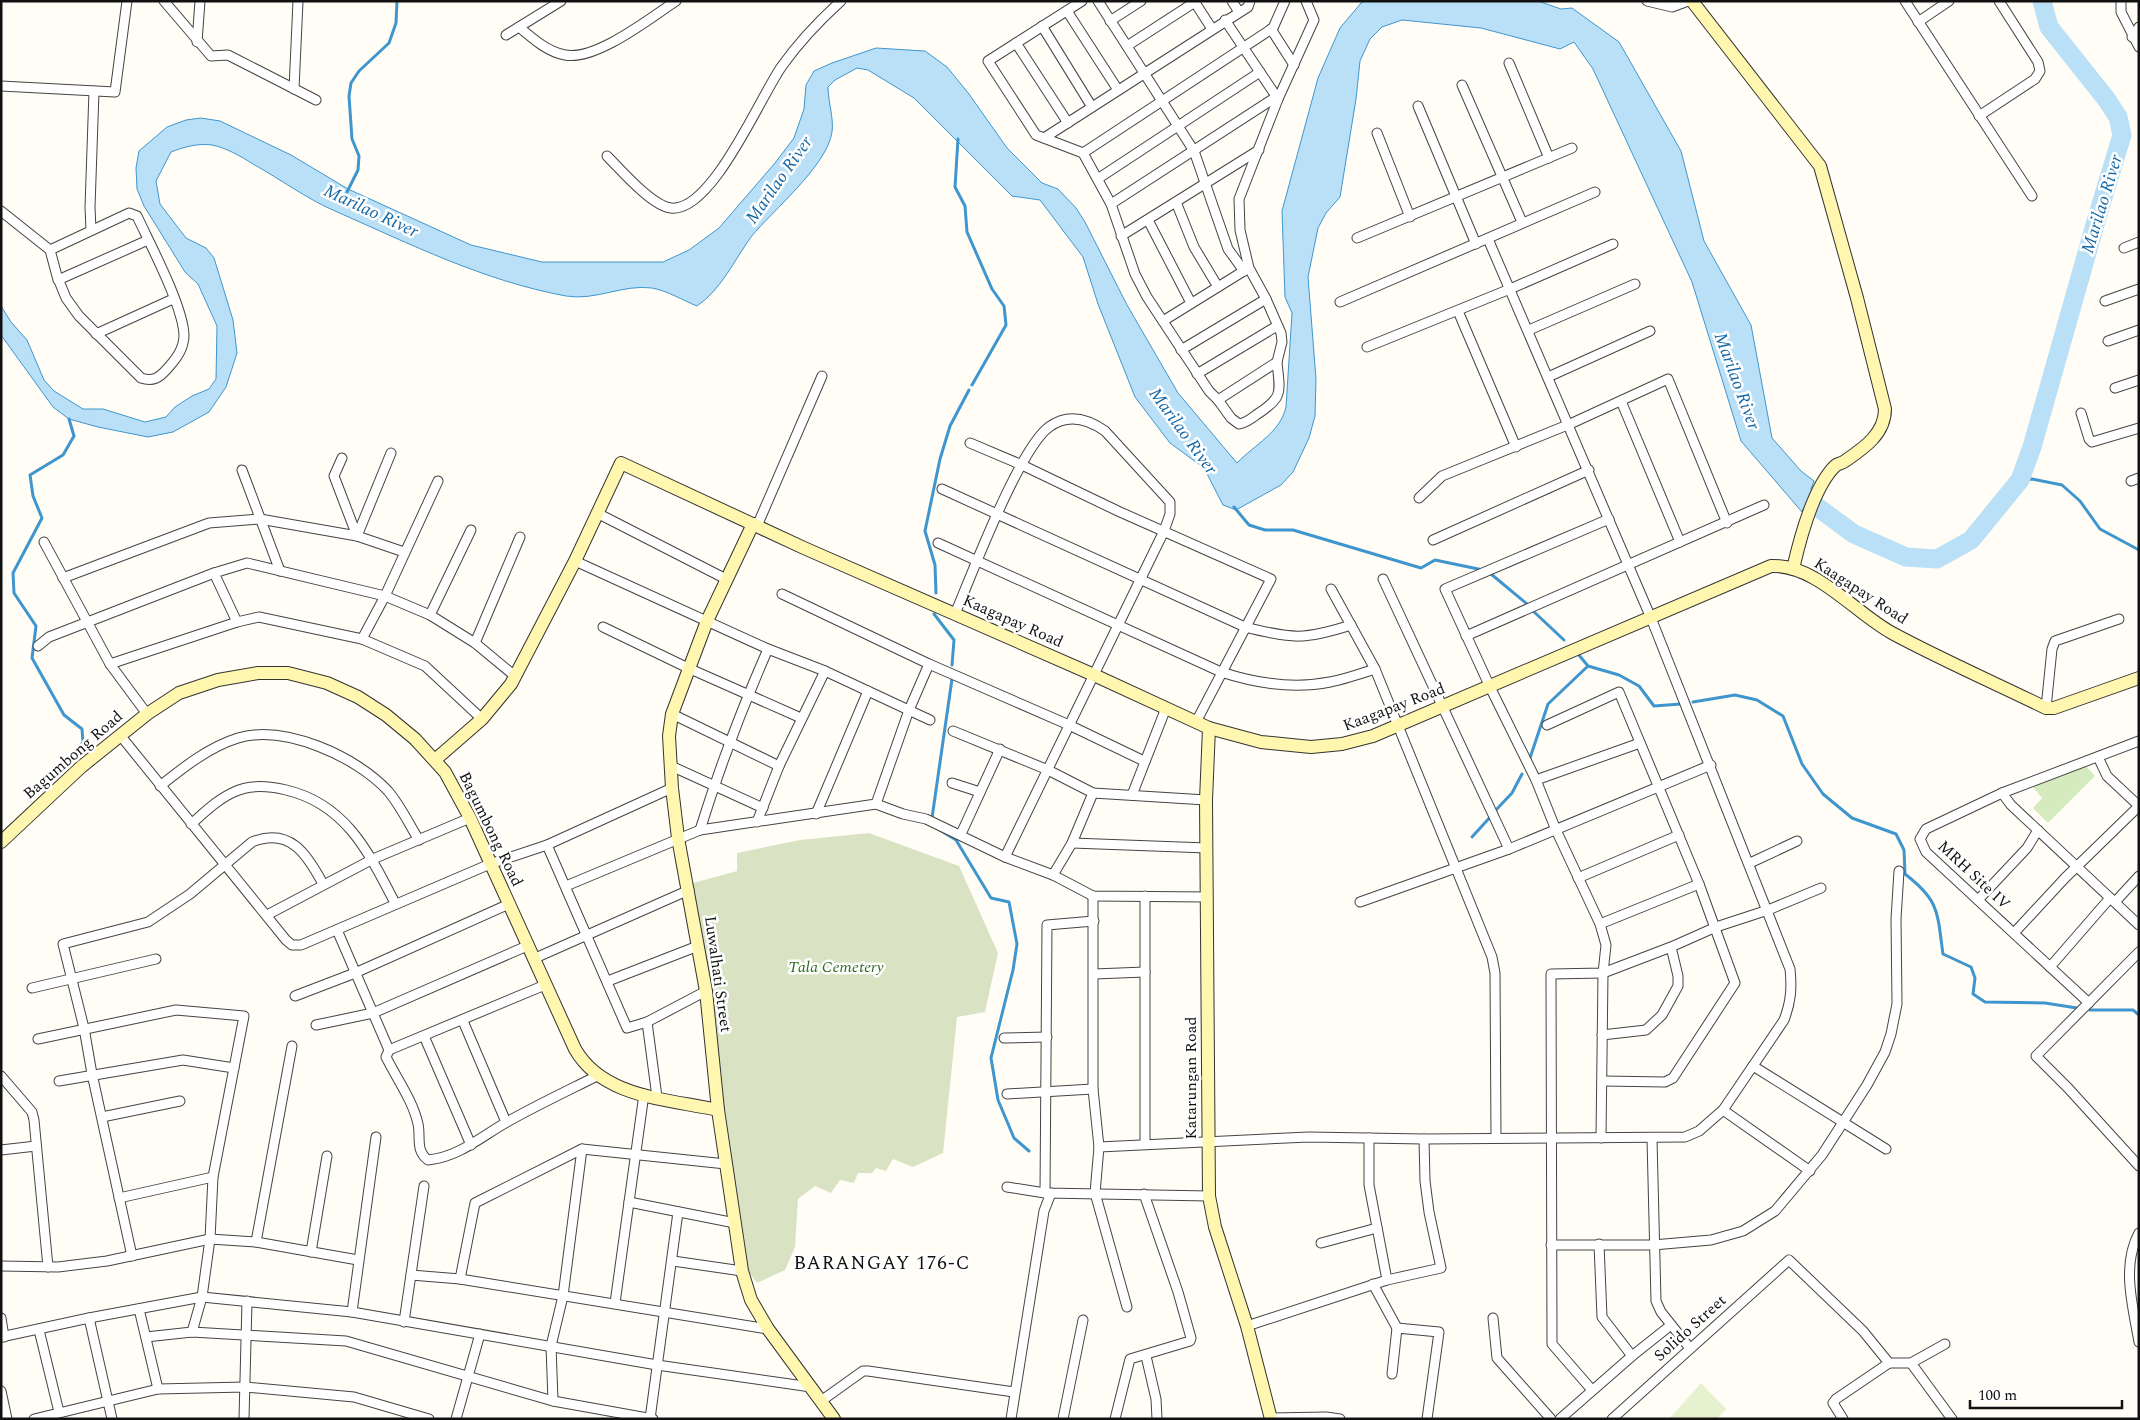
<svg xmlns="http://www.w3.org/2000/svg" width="2140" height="1420" font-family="Spectral,serif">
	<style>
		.green { fill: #d5ebbd }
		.cemetery { fill: #d9e3c4 }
		.pitch { fill: #e6f2cf }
		.water { fill: #b9e0f7; stroke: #3f96cf }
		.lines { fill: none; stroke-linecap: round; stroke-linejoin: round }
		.stream { stroke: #3f96cf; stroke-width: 3 }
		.river { stroke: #b9e0f7; stroke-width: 19 }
		.street-casing { stroke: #444; stroke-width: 11 }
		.secondary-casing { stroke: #333; stroke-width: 14 }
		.street { stroke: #fff; stroke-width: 9 }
		.secondary { stroke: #fff6b0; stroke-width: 12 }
		.labels { text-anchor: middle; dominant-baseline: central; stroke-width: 5; stroke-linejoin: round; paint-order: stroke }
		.street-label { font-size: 16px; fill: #111; stroke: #fff }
		.park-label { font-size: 16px; font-style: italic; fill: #2f6b1f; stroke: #fff }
		.water-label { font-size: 18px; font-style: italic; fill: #1768a6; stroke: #fff }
		.quarter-label { font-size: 19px; letter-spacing: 1px; fill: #111; stroke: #fff }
	</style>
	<rect width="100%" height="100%" fill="#fffdf5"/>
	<path class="green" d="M 2085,765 L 2095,776 L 2048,823 L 2033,808 L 2042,798 L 2032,786 Z"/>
	<path class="cemetery" d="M 869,833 L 959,866 L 998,953 L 985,1012 L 957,1017 L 943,1153 L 913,1167 L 893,1159 L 886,1171 L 876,1168 L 872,1173 L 858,1173 L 854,1183 L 840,1180 L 831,1193 L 815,1186 L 798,1199 L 795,1247 L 785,1270 L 757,1283 L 746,1268 L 693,883 L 737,871 L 737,853 L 800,840 Z"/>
	<path class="pitch" d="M 1701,1383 L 1726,1409 L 1717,1419 L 1669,1419 Z"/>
	<path class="water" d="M 1365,1 L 1538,1 L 1561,9 L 1572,8 L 1619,42 L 1681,151 L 1704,241 L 1751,325 L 1772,438 L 1801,471 L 1814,481 L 1802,512 L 1741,441 L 1692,282 L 1593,69 L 1574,42 L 1560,49 L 1481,28 L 1402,20 L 1382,27 L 1370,39 L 1360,61 L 1356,99 L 1340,197 L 1326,213 L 1318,228 L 1308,277 L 1316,379 L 1315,416 L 1309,438 L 1293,472 L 1281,485 L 1236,510 L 1223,505 L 1204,468 L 1170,443 L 1135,397 L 1098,304 L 1083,257 L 1040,200 L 1012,196 L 914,98 L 868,70 L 857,68 L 835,80 L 828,87 C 828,101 834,119 832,132 C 827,166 773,210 751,237 C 735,259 721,290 697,306 C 682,300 668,291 652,288 C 623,284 596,301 566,296 C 484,281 410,244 335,211 C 307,199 280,179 253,164 C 240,156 227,148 212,145 C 198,143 184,147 171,152 L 156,181 L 160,204 L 186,238 L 206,248 L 214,258 L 233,320 L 237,353 L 226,387 L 209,412 L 173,432 L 148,437 L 98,427 L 69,419 L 53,407 L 1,335 L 1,306 L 11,322 L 27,340 L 44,380 L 54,391 L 83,409 L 103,409 L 145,422 L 166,417 L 175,407 L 192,396 L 209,389 L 216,379 L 217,326 L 198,284 L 185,272 L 144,206 L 137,189 L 136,168 L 139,151 L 167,127 L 186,120 L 201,118 L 220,121 L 291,155 L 348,189 L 471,245 L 542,262 L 663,262 L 689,250 L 719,228 L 775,163 L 794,138 L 804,109 L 806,85 L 814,71 L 832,63 L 876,48 L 908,50 L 925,51 L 947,67 L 969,94 L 1007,148 L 1042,183 L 1058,189 L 1076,208 L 1085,222 L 1127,305 L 1178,393 L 1237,463 C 1255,444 1280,433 1286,407 L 1292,313 L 1285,297 L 1282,211 L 1318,78 L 1340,28 L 1361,3 Z"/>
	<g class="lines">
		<g class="stream">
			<path d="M 958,139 L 955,187 L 965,206 L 967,232 L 992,289 L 1004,306 L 1006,325 L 972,385"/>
			<path d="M 347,192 L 358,170 L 359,156 L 352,139 L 349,96 L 351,83 L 359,71 L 389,43 L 396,23 L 397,1"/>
			<path d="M 69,419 L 74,436 L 63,455 L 30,475 L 33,496 L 42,518 L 13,573 L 14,593 L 36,626 L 32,658 L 64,715 L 82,729 L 83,742 L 76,752"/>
			<path d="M 2020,480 L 2032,479 L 2062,485 L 2080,501 L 2100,529 L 2139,550"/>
			<path d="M 1234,507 L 1249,525 L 1265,530 L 1293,530 L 1421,568 L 1435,560 L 1483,570"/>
			<path d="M 1491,574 L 1527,604"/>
			<path d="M 936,593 L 935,565 L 925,531 L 940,459 L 950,426 L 969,390"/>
			<path d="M 1532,610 L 1564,640"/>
			<path d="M 934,614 L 954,640 L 952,665"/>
			<path d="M 1578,654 L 1588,666 L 1619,675 L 1639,686 L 1654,706 L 1681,704"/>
			<path d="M 1693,702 L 1735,695 L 1757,700 L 1783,716 L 1802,764 L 1823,794 L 1852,818 L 1896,834 L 1904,850 L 1905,874 C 1940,901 1937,912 1943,954 L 1971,967 L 1975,978 L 1973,994 L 1985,1002 L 2045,1003 L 2077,1008"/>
			<path d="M 1530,758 L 1548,704 L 1588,666"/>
			<path d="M 1495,811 L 1512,793 L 1522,774"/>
			<path d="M 932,818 L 952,679"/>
			<path d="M 935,827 L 956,840 L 991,898 L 1009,902 L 1017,944 L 1013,970 L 991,1058 L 998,1100 L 1014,1138 L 1029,1151"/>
			<path d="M 1472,837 L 1492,815"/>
			<path d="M 2090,1010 L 2133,1010 L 2139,1015"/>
		</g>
		<path class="river" d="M 1799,491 L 1805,498 L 1854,534 L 1906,557 L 1937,559 L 1971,540 L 2020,480 L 2032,447 L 2096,221 L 2122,135 L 2118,117 L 2107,100 L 2049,27 L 2042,1"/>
		<defs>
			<g id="street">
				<path d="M 164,1 L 211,56 L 228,55 L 316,100"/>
				<path d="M 1082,1 L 988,61 L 1036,135 L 1083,153 L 1111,204 L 1135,274 L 1147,297 L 1209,391 L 1218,400 L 1277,362 L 1282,342 L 1281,333 L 1266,299 L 1249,268 L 1240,230 L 1239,199 L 1278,99 L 1314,20 L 1306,1"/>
				<path d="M 1098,1 L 1194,151 L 1228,249 L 1244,271"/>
				<path d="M 1194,1 L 1212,29"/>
				<path d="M 1232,1 L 1239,12"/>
				<path d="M 1647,1 L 1672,7 L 1688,1"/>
				<path d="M 1905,1 L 2032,196"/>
				<path d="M 2121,1 L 2121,12 L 2139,47"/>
				<path d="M 1067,11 L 1118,90"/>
				<path d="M 1225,20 L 1278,99"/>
				<path d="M 1110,21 L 1141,1"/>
				<path d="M 1918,22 L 1949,1"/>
				<path d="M 1042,26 L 1092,107"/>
				<path d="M 519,27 C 533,39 548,52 565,55 C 596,61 650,18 676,1"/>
				<path d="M 1271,29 L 1294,65"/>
				<path d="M 506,35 L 561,1"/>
				<path d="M 2132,37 L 2139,27"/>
				<path d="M 197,42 L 200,1"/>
				<path d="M 1016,43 L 1068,123"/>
				<path d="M 1127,46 L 1195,2"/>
				<path d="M 1509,63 L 1549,158"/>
				<path d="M 1462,85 L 1522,222"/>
				<path d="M 1,86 L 115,92 L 127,1"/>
				<path d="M 294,89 L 298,1"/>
				<path d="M 1418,106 L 1476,244"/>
				<path d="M 1979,116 L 2035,79 L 2040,71 L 2038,62 L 1999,1"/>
				<path d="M 1377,133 L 1410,217"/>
				<path d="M 1044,138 L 1248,7 L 1250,1"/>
				<path d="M 1083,153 L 1273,28 L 1285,1"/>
				<path d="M 607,156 C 621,170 652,206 671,208 C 712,213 761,95 782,66 C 799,42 819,21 841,1"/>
				<path d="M 1099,178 L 1260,72"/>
				<path d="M 1176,202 L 1194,247 L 1218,287"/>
				<path d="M 1111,204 L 1276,97"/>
				<path d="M 1,211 L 50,250 L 57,276 L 66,298 L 79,316 L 141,378 C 153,382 159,378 167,369 C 176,359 184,349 184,335 C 183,306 150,244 137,216 L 129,213 L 50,250"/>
				<path d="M 1148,220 L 1191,303"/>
				<path d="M 91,230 L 90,207 L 94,91"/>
				<path d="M 1121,236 L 1259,150"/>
				<path d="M 1357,238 L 1572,148"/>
				<path d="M 2124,248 L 2139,242"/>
				<path d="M 58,280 L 148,240"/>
				<path d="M 2105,301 L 2139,289"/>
				<path d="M 1340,302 L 1595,192"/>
				<path d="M 1458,311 L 1516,447"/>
				<path d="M 1163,321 L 1247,269"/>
				<path d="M 1529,330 L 1635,284"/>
				<path d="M 96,334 L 173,299"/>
				<path d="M 2108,341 L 2139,330"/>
				<path d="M 1367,347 L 1510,289 L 1613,244"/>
				<path d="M 1181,350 L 1266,299"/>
				<path d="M 1197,374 L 1277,326"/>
				<path d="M 1548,377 L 1650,331"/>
				<path d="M 2115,388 L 2139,380"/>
				<path d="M 1218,400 L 1231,418 L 1239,424 C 1246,423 1251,419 1256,415 C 1284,397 1280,393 1277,362"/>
				<path d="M 1621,401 L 1680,542"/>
				<path d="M 2081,413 L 2089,439 L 2092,442 L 2139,428"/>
				<path d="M 970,443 L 1022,465 L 1120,512 L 1271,579 L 1196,722"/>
				<path d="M 342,458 L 334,476 L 357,536"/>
				<path d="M 242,470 L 280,571"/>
				<path d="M 2131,481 L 2139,478"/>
				<path d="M 942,489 L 1245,627 C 1292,639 1305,640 1351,625"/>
				<path d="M 1419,498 L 1442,476 L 1570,424 L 1668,379 L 1727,523"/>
				<path d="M 597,513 L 726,579"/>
				<path d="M 757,526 L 822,376"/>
				<path d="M 357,536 L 391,453"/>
				<path d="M 1433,540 L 1589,470"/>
				<path d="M 44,542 L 110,664 L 147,714"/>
				<path d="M 938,543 L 1221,672 C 1255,683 1295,689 1330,682 C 1345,679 1360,674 1375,669"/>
				<path d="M 575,561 L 768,649 L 825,671 L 930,720"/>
				<path d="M 214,573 L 237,622"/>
				<path d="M 63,578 L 209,523 L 260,519 L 357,536 L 404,552"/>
				<path d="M 1383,579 L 1509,849"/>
				<path d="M 1331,589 L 1375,669 L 1492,957 L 1495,973 L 1496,1137"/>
				<path d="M 782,594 L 929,664 L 1069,725 L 1144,761"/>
				<path d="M 955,614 C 972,574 1019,449 1049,427 C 1068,413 1088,419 1105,431 L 1170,502 L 1170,514 L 1164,531 L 1005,857"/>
				<path d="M 430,615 L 471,530"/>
				<path d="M 603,627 L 688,668 L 801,718"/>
				<path d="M 1466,636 L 1764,505"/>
				<path d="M 362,639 L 385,596 L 438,481"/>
				<path d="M 475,643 L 520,537"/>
				<path d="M 38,646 L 49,637 L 214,573 L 247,563 L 385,596 L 430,615 L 475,643 L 516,677"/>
				<path d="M 110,664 L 237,622 L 259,617 L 362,639 L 425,666 L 482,719"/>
				<path d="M 2046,708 L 2052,649 L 2055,641 L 2119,619"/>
				<path d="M 672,714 L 779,766"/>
				<path d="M 1547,725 L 1619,692 L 1699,884 L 1735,983 L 1673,1078 L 1665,1082 L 1603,1081"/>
				<path d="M 953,731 L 1048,770 L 1093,793 L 1206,800"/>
				<path d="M 120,735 L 286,940 L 292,945 L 301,945 L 490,864 L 547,845 L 672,788"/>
				<path d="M 2098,757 L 2107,776 L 2139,806"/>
				<path d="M 671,766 L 763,808"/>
				<path d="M 1536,780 L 1640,743"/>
				<path d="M 952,783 L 980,792"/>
				<path d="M 160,786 C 184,767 209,747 238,738 C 285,724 357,757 388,791 C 400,805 409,824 419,840"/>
				<path d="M 2002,793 L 2011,805 L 2139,925"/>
				<path d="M 1132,795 L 1166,708"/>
				<path d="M 876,804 L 909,710 L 929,664"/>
				<path d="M 816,814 L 868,691"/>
				<path d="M 757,822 L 779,766 L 825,671"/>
				<path d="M 191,824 C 205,812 218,799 234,792 C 250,784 269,786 286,790 C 346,804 369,853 395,903"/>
				<path d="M 700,830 C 719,769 742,708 768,649"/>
				<path d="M 961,834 L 1000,749"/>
				<path d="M 1072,843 L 1207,848"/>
				<path d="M 547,845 L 627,1028 L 647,1022 L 706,991"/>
				<path d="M 1750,863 L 1797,841"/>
				<path d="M 1053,875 L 1072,843 L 1093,793"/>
				<path d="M 1578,878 L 1679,835"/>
				<path d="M 566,886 L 700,830 L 876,804 L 903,814 L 926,819 L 1005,857 L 1053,875 L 1093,896 L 1208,897"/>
				<path d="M 1093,896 L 1093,1089 L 1099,1147 L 1095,1193 L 1127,1307"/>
				<path d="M 1978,900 L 2027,848 L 2038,830"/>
				<path d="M 1360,902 L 1509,849 L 1711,765"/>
				<path d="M 2115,902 L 2139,876"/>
				<path d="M 267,915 L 373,859 L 470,818"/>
				<path d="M 1600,924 L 1699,884"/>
				<path d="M 337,930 L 389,1050 L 386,1057 C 397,1079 413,1101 418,1124 C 421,1137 415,1150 428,1160 C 459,1157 482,1136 507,1122 C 537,1105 567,1091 597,1076"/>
				<path d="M 2014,933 L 2065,878 L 2139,806"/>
				<path d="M 533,959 L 689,890"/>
				<path d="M 2050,967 L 2110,898"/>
				<path d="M 1094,974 L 1145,972"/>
				<path d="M 608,981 L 698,946"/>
				<path d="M 32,988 L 156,959"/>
				<path d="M 295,996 L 355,973 L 509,904"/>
				<path d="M 2089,1003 L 1926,852 L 1920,839 L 1926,829 L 2002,793 L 2139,741"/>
				<path d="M 463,1021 L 506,1122"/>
				<path d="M 647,1022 L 657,1097"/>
				<path d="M 316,1025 L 373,1013 L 527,946"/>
				<path d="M 1602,1035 L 1646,1030 L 1662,1015 L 1678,986 L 1678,976 L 1671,947"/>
				<path d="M 424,1036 L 471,1145"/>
				<path d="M 1004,1038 L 1047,1037"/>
				<path d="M 38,1039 L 176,1010 L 244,1016 L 213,1177 L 210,1239 L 202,1297 L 192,1332"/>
				<path d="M 389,1050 L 545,985"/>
				<path d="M 2036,1056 L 2139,952"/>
				<path d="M 2037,1057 L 2068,1088 L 2139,1166"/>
				<path d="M 1753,1066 L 1886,1149"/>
				<path d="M 1,1076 L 32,1112 L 34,1120 L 48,1267"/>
				<path d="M 59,1081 L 183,1060 L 234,1068"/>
				<path d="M 1007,1094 L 1093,1089"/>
				<path d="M 1723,1110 L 1810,1171"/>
				<path d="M 102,1117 L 180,1101"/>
				<path d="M 1369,1138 L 1369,1185 L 1387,1280"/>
				<path d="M 1601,1138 L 1603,973 L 1606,945 L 1600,924 L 1556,830 L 1536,780 L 1490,687 L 1445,589 L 1609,519"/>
				<path d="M 1652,1139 L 1656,1301 L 1661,1312 L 1689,1347"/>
				<path d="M 1145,1143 L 1145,896"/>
				<path d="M 1099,1147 L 1309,1137 L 1424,1139 L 1685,1137 L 1699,1131 L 1723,1110 L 1784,1020 C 1791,1002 1792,988 1790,969 L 1651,618 L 1488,239"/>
				<path d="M 1,1150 L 36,1146"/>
				<path d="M 1007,1187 L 1045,1193 L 1209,1196"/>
				<path d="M 1045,1193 L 1047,925 L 1094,921"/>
				<path d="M 119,1198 L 213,1177"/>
				<path d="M 629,1202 L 735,1223"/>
				<path d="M 2139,1233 C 2121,1266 2133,1307 2139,1342"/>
				<path d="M 256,1242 L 292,1046"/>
				<path d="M 1321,1243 L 1377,1228"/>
				<path d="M 1599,1244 L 1602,1317 L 1632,1356"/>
				<path d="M 1551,1245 L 1653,1245 L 1711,1240 L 1743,1231 L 1775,1211 L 1822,1155 L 1867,1085 L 1885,1052 L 1891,1034 L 1897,1004 L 1896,919 L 1899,871"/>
				<path d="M 311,1252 L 327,1156"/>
				<path d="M 132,1256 L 92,1074 L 84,1028 L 63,944 L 148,922 L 190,894 L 252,842 C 290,827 307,854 323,884"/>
				<path d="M 673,1261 L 742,1271"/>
				<path d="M 1,1266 L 58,1267 L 107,1261 L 210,1239 L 256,1242 L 358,1260"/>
				<path d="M 411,1275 L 460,1279 L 768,1329"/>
				<path d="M 460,1279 L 475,1203 L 582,1149 L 726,1164"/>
				<path d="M 1373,1284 L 1397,1328"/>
				<path d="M 615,1303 L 644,1094"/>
				<path d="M 139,1309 L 158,1389"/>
				<path d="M 352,1312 L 376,1137"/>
				<path d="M 1,1318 L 4,1337"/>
				<path d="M 89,1318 L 112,1419"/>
				<path d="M 1493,1318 L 1497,1358 L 1551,1419"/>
				<path d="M 404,1322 L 424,1186"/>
				<path d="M 1247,1326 L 1387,1280 L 1441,1268 L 1429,1212 L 1425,1181 L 1424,1139"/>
				<path d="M 39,1330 L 59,1412"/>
				<path d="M 1,1337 L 89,1318 L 202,1297 L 352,1312 L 657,1365 L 811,1387"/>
				<path d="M 146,1337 L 192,1332 L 346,1341 L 553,1401 L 653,1419"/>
				<path d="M 1146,1356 L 1156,1399 L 1157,1419"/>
				<path d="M 1889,1363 L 1911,1363 L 1945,1344"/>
				<path d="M 1911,1363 L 1952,1419"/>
				<path d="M 1392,1374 L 1397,1328 L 1439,1332 L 1427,1419"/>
				<path d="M 1592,1390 L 1552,1344 L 1551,974 L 1603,973 L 1671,947 L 1716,927 L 1768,910 L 1821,888"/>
				<path d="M 1,1391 L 7,1419"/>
				<path d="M 553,1401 L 551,1346 L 563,1296 L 582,1149"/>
				<path d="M 821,1401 L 863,1371 L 868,1371 L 1014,1392"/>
				<path d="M 1271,1418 L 1326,1417 L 1340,1419"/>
				<path d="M 34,1419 L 158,1389 L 245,1387 L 354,1397 L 429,1419"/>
				<path d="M 244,1419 L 247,1301"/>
				<path d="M 456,1419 L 480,1334"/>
				<path d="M 650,1419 L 678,1212"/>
				<path d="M 1011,1419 L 1044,1211 L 1051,1193"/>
				<path d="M 1063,1419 L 1083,1320"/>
				<path d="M 1115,1419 L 1130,1359 L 1190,1341 L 1191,1338 L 1178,1292 L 1144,1194"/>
				<path d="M 1560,1419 L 1632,1356 L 1671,1325"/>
				<path d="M 1612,1419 L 1789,1260 L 1863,1331 L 1889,1363"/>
				<path d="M 1843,1419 L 1833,1403 L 1836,1399 L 1889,1363"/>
			</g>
			<g id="secondary">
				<path d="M 1692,1 L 1820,166 L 1857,298 L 1885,409 C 1885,434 1864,448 1845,461 C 1841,464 1838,463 1835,466 C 1813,488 1800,538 1793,569"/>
				<path d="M 753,524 L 707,621 L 672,714 L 669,736 L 672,788 L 678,838 L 706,991 L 718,1110 L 742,1271 L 751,1300 L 768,1329 L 834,1419"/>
				<path d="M 1209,728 L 1206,800 L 1209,1196 L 1215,1227 L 1247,1326 L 1271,1419"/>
				<path d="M 436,759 L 482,719 L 511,684 L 575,561 L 621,463 L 804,548 L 1094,675 L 1209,728 L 1261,742 L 1311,747 L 1342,744 L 1373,736 L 1771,566 C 1816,564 1855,613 1892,633 C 1942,660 1995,683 2046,708 L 2054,708 L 2139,678"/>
				<path d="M 1,842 L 81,767 L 147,714 L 179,693 L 218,680 L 258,673 L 288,673 L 327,683 L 358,697 L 386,715 L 415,739 L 445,772 L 470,818 L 575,1049 C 603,1098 668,1099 718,1110"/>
			</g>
		</defs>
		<use href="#street" class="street-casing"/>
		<use href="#secondary" class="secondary-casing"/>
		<use href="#street" class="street"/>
		<use href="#secondary" class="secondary"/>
	</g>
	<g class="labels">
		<g class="street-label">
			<text transform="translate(1861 591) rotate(33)">Kaagapay Road</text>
			<text transform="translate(1013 621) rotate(24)">Kaagapay Road</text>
			<text transform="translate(1394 707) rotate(-21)">Kaagapay Road</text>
			<text transform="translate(73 755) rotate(-41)">Bagumbong Road</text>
			<text transform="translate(491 829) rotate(64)">Bagumbong Road</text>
			<text transform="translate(1974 875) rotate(43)">MRH Site IV</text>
			<text transform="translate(718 974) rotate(82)">Luwalhati Street</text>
			<text transform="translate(1191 1078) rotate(-90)">Katarungan Road</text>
			<text transform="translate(1690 1328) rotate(-42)">Solido Street</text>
		</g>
		<g class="park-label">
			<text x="836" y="967">Tala Cemetery</text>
		</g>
		<g class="water-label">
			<text transform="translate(779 180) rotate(-55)">Marilao River</text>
			<text transform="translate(2102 204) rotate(-73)">Marilao River</text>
			<text transform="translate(371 211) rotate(25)">Marilao River</text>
			<text transform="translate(1737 381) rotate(70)">Marilao River</text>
			<text transform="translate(1183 431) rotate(54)">Marilao River</text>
		</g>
		<g class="quarter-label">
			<text x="882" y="1263">BARANGAY 176-C</text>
		</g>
	</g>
	<rect width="2140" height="1420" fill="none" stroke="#111111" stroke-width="5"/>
	<path d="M1970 1400v8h152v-8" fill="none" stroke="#111111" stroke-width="2.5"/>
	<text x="1978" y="1400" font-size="15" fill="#111111" stroke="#ffffff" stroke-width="4" paint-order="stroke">100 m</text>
</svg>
